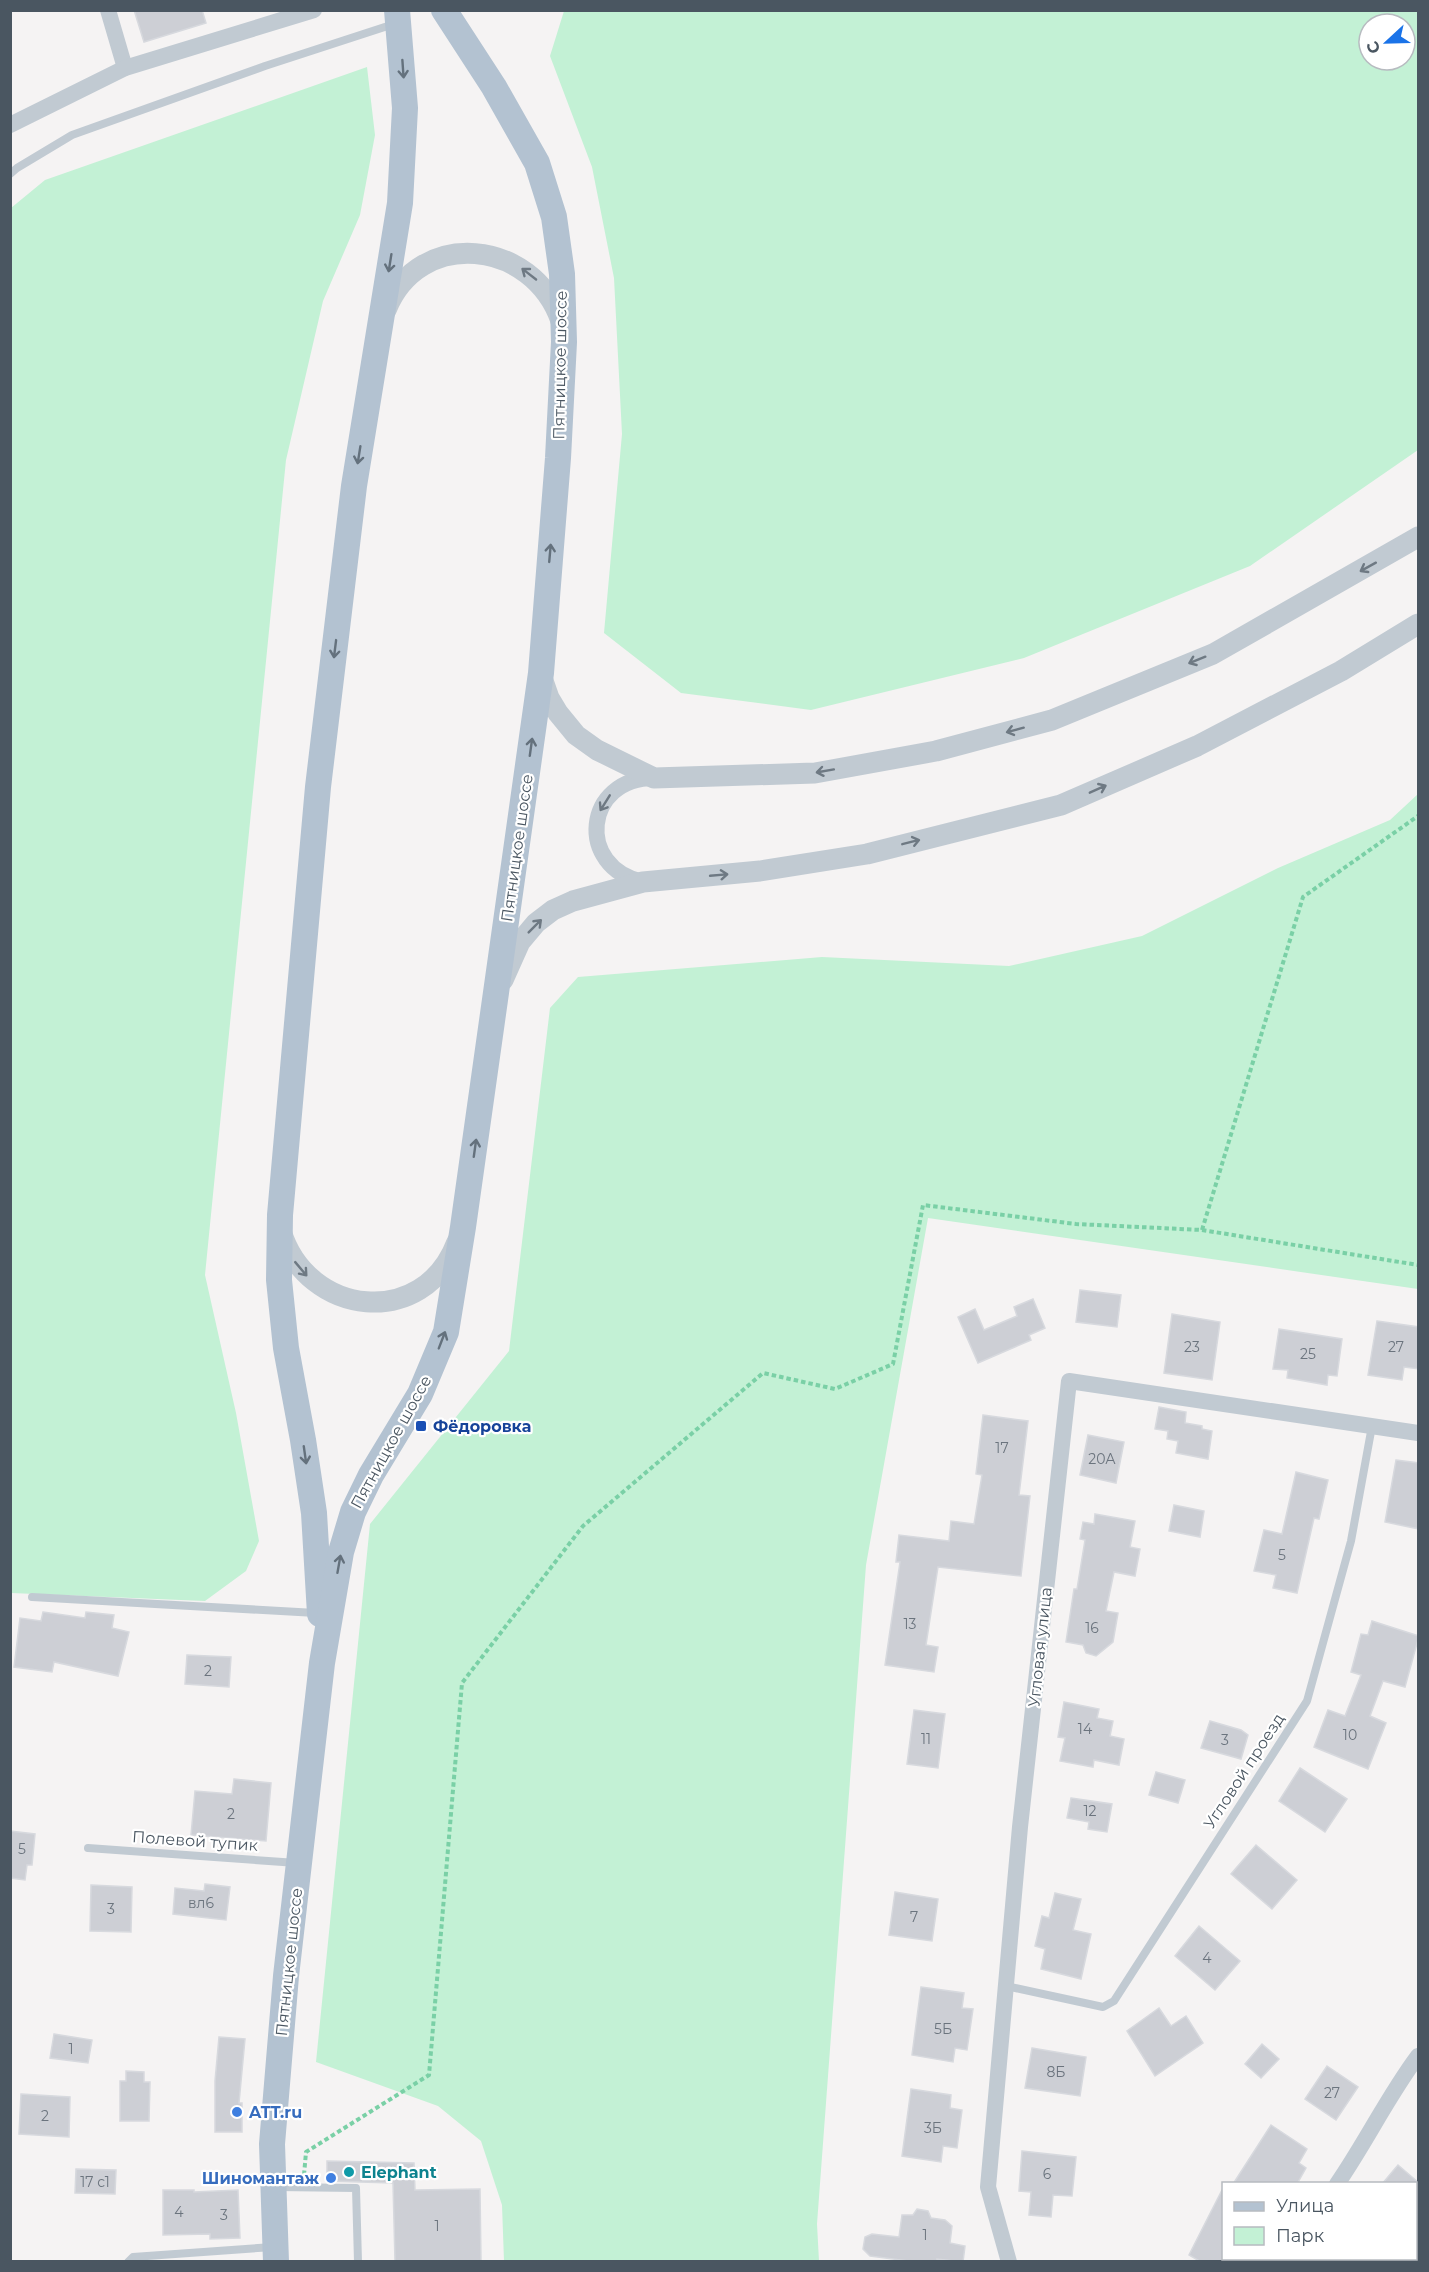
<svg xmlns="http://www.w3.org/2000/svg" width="1429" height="2272" font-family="Montserrat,sans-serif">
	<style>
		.green { fill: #c3f1d5; fill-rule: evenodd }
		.building { fill: #cdcfd5; stroke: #d7d9de; stroke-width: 1.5 }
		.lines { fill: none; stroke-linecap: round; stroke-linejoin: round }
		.path { stroke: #7ad0a6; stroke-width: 4; stroke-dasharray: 4.5 3; stroke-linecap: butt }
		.service { stroke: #c1cad2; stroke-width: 8 }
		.minor { stroke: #c1cad2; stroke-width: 16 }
		.tertiary { stroke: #c1cad2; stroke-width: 21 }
		.primary { stroke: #b3c2d1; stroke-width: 26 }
		.oneway { stroke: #64717d }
		.oneway2 { stroke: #6e7983 }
		.transit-dot { fill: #1a4fb4; stroke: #fff; stroke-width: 2 }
		.shop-dot { fill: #3f7fe0; stroke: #fff; stroke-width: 2 }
		.culture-dot { fill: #0f9aa8; stroke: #fff; stroke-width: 2 }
		.labels { text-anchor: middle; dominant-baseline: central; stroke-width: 4.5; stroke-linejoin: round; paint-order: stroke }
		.number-label { font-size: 14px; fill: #6b747e }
		.street-label { font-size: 16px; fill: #4a5661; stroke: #fff }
		.transit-label { font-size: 16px; font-weight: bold; fill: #164399; stroke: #fff; text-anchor: start }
		.shop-label { font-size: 16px; font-weight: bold; fill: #366cbe; stroke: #fff; text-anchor: start }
		.culture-label { font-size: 16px; font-weight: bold; fill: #0d838f; stroke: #fff; text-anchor: start }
	</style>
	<rect width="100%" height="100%" fill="#f5f3f3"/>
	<g class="green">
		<path d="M 564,11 L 1418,11 L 1418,450 L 1250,566 L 1024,658 L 811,710 L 681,693 L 604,633 L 622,434 L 614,278 L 592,167 L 550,56 ZM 1369,24 L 1405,24 L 1405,60 L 1369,60 Z"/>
		<path d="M 367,67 L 375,135 L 360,215 L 323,301 L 286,460 L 205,1275 L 236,1413 L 259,1541 L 246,1571 L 205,1601 L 11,1593 L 11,208 L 45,180 Z"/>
		<path d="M 1418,794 L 1418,1289 L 928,1218 L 866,1565 L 817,2224 L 819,2261 L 504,2261 L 502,2205 L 481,2141 L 438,2106 L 316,2062 L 370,1524 L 509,1351 L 550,1008 L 578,977 L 822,957 L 1009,966 L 1142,936 L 1278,868 L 1390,820 Z"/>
	</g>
	<g class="building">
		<path d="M 134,10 L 202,10 L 206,23 L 144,42 Z"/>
		<path d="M 1080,1290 L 1121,1295 L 1117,1327 L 1076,1322 Z"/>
		<path d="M 1033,1299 L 1045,1328 L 1029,1335 L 1031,1340 L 978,1363 L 958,1317 L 975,1309 L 984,1330 L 1017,1316 L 1014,1307 Z"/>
		<path d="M 1172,1314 L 1220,1322 L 1212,1380 L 1164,1373 Z"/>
		<path d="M 1377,1321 L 1419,1327 L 1419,1369 L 1404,1367 L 1402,1380 L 1368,1375 Z"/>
		<path d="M 1279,1329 L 1342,1339 L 1337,1376 L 1328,1375 L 1327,1385 L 1287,1378 L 1288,1370 L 1273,1369 Z"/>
		<path d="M 1159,1407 L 1186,1412 L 1185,1423 L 1202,1426 L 1202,1429 L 1212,1431 L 1208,1459 L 1176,1453 L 1178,1441 L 1167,1439 L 1168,1431 L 1155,1429 Z"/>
		<path d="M 983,1415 L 1028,1421 L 1019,1495 L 1030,1496 L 1021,1576 L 938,1567 L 926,1645 L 938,1647 L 934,1672 L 885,1665 L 900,1562 L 896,1562 L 899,1535 L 949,1541 L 951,1521 L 974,1524 L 982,1475 L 976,1474 Z"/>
		<path d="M 1088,1435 L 1124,1442 L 1116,1483 L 1080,1475 Z"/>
		<path d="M 1396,1460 L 1419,1463 L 1419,1529 L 1385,1522 Z"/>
		<path d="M 1296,1472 L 1328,1480 L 1319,1519 L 1314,1518 L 1297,1593 L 1273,1588 L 1276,1575 L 1254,1571 L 1264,1530 L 1282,1534 Z"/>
		<path d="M 1174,1505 L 1204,1511 L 1200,1537 L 1169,1531 Z"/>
		<path d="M 1095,1514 L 1135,1521 L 1130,1547 L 1140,1549 L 1135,1576 L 1114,1572 L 1106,1611 L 1118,1613 L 1113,1642 L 1096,1656 L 1086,1653 L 1083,1645 L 1066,1642 L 1074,1589 L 1077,1589 L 1085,1540 L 1080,1539 L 1083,1522 L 1094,1524 Z"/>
		<path d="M 43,1612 L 85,1618 L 86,1612 L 114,1615 L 112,1628 L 129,1632 L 118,1676 L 54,1662 L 52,1672 L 14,1667 L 20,1618 L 41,1621 Z"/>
		<path d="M 1372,1621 L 1419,1636 L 1405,1687 L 1383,1681 L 1370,1716 L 1386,1723 L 1368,1769 L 1314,1747 L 1328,1710 L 1345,1716 L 1361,1675 L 1351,1672 L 1361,1634 L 1368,1635 Z"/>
		<path d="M 187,1655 L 231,1657 L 229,1687 L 185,1684 Z"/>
		<path d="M 1064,1702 L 1099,1709 L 1097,1718 L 1113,1721 L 1110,1736 L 1124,1739 L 1119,1765 L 1094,1760 L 1093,1767 L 1060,1761 L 1065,1738 L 1058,1737 Z"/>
		<path d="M 914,1710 L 945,1714 L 938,1768 L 907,1764 Z"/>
		<path d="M 1210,1721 L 1241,1730 L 1248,1735 L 1241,1759 L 1201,1748 Z"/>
		<path d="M 1300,1768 L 1347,1799 L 1325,1832 L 1279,1801 Z"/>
		<path d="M 1156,1772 L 1185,1780 L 1178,1803 L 1149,1795 Z"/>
		<path d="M 234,1779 L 271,1783 L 266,1841 L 191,1835 L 195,1791 L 232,1794 Z"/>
		<path d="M 1071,1798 L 1112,1804 L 1107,1832 L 1088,1829 L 1089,1822 L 1067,1818 Z"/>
		<path d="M 10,1831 L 35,1834 L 32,1865 L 27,1865 L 25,1880 L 10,1878 Z"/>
		<path d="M 1256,1845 L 1297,1880 L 1272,1909 L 1231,1874 Z"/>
		<path d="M 205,1884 L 230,1887 L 226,1920 L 173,1914 L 175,1888 L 204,1891 Z"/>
		<path d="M 91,1885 L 132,1887 L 131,1932 L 90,1931 Z"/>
		<path d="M 895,1892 L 938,1899 L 932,1941 L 889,1935 Z"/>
		<path d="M 1055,1893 L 1081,1899 L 1073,1930 L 1091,1934 L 1081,1979 L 1041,1969 L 1045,1949 L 1035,1946 L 1042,1916 L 1049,1918 Z"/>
		<path d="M 1199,1926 L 1240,1961 L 1215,1990 L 1175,1956 Z"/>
		<path d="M 921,1987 L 964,1993 L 962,2008 L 973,2009 L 967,2050 L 955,2048 L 953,2062 L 912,2055 Z"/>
		<path d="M 1159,2008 L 1171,2026 L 1186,2016 L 1203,2043 L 1155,2076 L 1127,2031 Z"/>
		<path d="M 54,2034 L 92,2040 L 88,2063 L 50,2058 Z"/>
		<path d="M 219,2037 L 245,2039 L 239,2103 L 242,2103 L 242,2132 L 215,2132 L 215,2081 Z"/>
		<path d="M 1262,2044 L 1279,2059 L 1261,2078 L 1245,2064 Z"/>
		<path d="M 1032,2048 L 1086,2057 L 1080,2096 L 1025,2088 Z"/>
		<path d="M 1327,2066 L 1358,2087 L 1336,2120 L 1305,2099 Z"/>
		<path d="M 126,2071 L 144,2072 L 144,2082 L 150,2082 L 149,2121 L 120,2121 L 120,2081 L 126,2081 Z"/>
		<path d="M 911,2089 L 951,2095 L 950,2108 L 962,2110 L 957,2148 L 943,2146 L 941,2162 L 902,2156 Z"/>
		<path d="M 21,2094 L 70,2097 L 69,2137 L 19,2134 Z"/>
		<path d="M 1271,2125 L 1307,2149 L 1299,2163 L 1306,2168 L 1297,2184 L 1233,2184 Z"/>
		<path d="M 1022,2151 L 1076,2157 L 1072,2196 L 1053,2195 L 1051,2217 L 1029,2215 L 1031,2192 L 1019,2191 Z"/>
		<path d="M 327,2161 L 414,2163 L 415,2190 L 480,2189 L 481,2262 L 395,2262 L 393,2183 L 327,2181 Z"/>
		<path d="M 1398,2165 L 1419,2183 L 1419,2184 L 1382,2184 Z"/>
		<path d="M 76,2169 L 116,2170 L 115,2194 L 75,2193 Z"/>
		<path d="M 1224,2186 L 1224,2262 L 1201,2262 L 1189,2255 Z"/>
		<path d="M 163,2190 L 194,2190 L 194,2192 L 238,2190 L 240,2238 L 210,2239 L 210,2234 L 163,2235 Z"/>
		<path d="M 917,2209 L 928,2211 L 931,2218 L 945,2220 L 952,2226 L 950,2243 L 965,2246 L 963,2262 L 937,2259 L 937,2262 L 916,2262 L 870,2256 L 863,2249 L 865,2237 L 872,2234 L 899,2237 L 902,2215 L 913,2215 Z"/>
	</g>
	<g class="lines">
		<g class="path">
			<path d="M 1202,1230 L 1303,897 L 1418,816"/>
			<path d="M 304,2175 L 306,2152 L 429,2075 L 462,1683 L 583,1526 L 763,1373 L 835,1389 L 893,1364 L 923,1205 L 1076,1224 L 1202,1230 L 1418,1265"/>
		</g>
		<g class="service">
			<path d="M 10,174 L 17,168 L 72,135 L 265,66 L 397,23"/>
			<path d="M 32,1597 L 316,1613"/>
			<path d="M 88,1848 L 297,1863"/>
			<path d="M 1006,1986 L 1103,2007 L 1114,2001 L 1307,1701 L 1351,1541 L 1372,1426"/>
			<path d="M 277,2187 L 356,2188 L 358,2262"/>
			<path d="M 128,2262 L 133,2257 L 273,2247"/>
		</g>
		<g class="minor">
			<path d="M 108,10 L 125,68"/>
			<path d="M 10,125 L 125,68 L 314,10"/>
			<path d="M 643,882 C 575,867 584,778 654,778"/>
			<path d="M 1337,2184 C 1366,2142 1388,2096 1418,2056"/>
			<path d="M 1009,2262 L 988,2187 L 1020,1827 L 1069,1381 L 1418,1433"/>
			<path d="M 1285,2262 L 1286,2258"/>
		</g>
		<g class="tertiary">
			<path d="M 386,310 C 419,227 533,239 561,321"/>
			<path d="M 541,675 L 549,698 L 558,713 L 576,735 L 597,750 L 654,778 L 815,773 L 936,751 L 1052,720 L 1213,654 L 1418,537"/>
			<path d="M 503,980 L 520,942 L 536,923 L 553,910 L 573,901 L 643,882 L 760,871 L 867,854 L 1061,805 L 1197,746 L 1341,671 L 1418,624"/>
			<path d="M 281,1231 C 307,1317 424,1330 457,1242"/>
		</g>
		<g class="primary">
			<path d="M 320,1614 L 314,1513 L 303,1440 L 286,1348 L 279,1280 L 280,1215 L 318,787 L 354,486 L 400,203 L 405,108 L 397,10"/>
			<path d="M 276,2262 L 272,2144 L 286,1976 L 322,1663 L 341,1552 L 353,1512 L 371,1475 L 420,1394 L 446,1332 L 463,1227 L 541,673 L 558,458 L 564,342 L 562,274 L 554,217 L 537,163 L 494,87 L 444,10"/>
		</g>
	</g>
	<defs><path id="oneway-shaft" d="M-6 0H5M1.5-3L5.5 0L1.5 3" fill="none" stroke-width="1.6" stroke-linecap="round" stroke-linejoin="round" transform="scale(1.5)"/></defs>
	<g class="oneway">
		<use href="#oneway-shaft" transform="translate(403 69) rotate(86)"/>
		<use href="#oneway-shaft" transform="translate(390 263) rotate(99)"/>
		<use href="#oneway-shaft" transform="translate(359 455) rotate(99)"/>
		<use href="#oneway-shaft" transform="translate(550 553) rotate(-85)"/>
		<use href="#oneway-shaft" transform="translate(335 649) rotate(97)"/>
		<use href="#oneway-shaft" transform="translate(531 747) rotate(-82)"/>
		<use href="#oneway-shaft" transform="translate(475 1148) rotate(-82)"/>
		<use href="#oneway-shaft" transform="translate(442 1340) rotate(-69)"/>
		<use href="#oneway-shaft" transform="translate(305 1455) rotate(82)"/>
		<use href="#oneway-shaft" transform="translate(339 1564) rotate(-80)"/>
	</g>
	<g class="oneway2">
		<use href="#oneway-shaft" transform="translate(529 274) rotate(-142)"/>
		<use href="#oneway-shaft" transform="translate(1368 567) rotate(151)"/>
		<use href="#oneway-shaft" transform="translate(1197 660) rotate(158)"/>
		<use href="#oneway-shaft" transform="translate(1015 730) rotate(165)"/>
		<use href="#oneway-shaft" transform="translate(825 771) rotate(170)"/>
		<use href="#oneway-shaft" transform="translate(1098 789) rotate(-24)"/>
		<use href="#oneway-shaft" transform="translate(605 803) rotate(122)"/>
		<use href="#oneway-shaft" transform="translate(911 842) rotate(-14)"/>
		<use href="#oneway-shaft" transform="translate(719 875) rotate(-5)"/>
		<use href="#oneway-shaft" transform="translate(535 926) rotate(-45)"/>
		<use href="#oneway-shaft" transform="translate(301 1269) rotate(50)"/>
	</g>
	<rect class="transit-dot" x="415" y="1420" width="12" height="12" rx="3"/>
	<g class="shop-dot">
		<circle cx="237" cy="2112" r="6"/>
		<circle cx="331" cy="2178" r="6"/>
	</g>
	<circle class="culture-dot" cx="349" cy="2172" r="6"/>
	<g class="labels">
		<g class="number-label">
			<text x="1192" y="1347">23</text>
			<text x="1396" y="1347">27</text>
			<text x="1308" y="1354">25</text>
			<text x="1002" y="1448">17</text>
			<text x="1102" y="1459">20А</text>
			<text x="1282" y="1555">5</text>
			<text x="910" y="1624">13</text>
			<text x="1092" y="1628">16</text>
			<text x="208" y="1671">2</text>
			<text x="1085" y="1729">14</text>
			<text x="1350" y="1735">10</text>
			<text x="926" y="1739">11</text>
			<text x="1225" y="1740">3</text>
			<text x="1090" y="1811">12</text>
			<text x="231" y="1814">2</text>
			<text x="22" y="1849">5</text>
			<text x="201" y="1903">вл6</text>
			<text x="111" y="1909">3</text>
			<text x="914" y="1917">7</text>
			<text x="1207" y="1958">4</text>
			<text x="943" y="2029">5Б</text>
			<text x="71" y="2049">1</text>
			<text x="1056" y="2072">8Б</text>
			<text x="1332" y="2093">27</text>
			<text x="45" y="2116">2</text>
			<text x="933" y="2128">3Б</text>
			<text x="1047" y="2174">6</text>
			<text x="95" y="2182">17 c1</text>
			<text x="179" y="2212">4</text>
			<text x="224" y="2215">3</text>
			<text x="437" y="2226">1</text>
			<text x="925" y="2235">1</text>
		</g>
		<g class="street-label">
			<text transform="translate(560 365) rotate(-89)">Пятницкое шоссе</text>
			<text transform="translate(517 848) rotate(-82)">Пятницкое шоссе</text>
			<text transform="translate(391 1442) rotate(-61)">Пятницкое шоссе</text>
			<text transform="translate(1040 1647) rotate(-84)">Угловая улица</text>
			<text transform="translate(1244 1771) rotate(-57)">Угловой проезд</text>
			<text transform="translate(195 1841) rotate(4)">Полевой тупик</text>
			<text transform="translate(289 1962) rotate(-84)">Пятницкое шоссе</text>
		</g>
		<g class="transit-label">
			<text x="433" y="1426">Фёдоровка</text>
		</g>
		<g class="shop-label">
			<text x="249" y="2112">ATT.ru</text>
			<text x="319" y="2178" text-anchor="end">Шиномантаж</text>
		</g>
		<g class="culture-label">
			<text x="361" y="2172">Elephant</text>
		</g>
	</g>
	<rect width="1429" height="2272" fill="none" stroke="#4a5661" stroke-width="24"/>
	<rect x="1222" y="2182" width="195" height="78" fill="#ffffff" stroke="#b7bbc0" stroke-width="1.5"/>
	<rect x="1234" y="2202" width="30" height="9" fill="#b3c2d1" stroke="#b7bbc0" stroke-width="1.5"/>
	<text x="1276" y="2212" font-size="18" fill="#4a5661">Улица</text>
	<rect x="1234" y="2227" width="30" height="18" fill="#c3f1d5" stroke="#b7bbc0" stroke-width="1.5"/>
	<text x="1276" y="2242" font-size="18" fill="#4a5661">Парк</text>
	<g transform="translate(1387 42) rotate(248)"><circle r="28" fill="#ffffff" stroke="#b7bbc0" stroke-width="1.5"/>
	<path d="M0-4.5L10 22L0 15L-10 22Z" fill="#1a73e8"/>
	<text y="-9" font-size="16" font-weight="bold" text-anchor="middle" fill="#4a5661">С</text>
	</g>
</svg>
